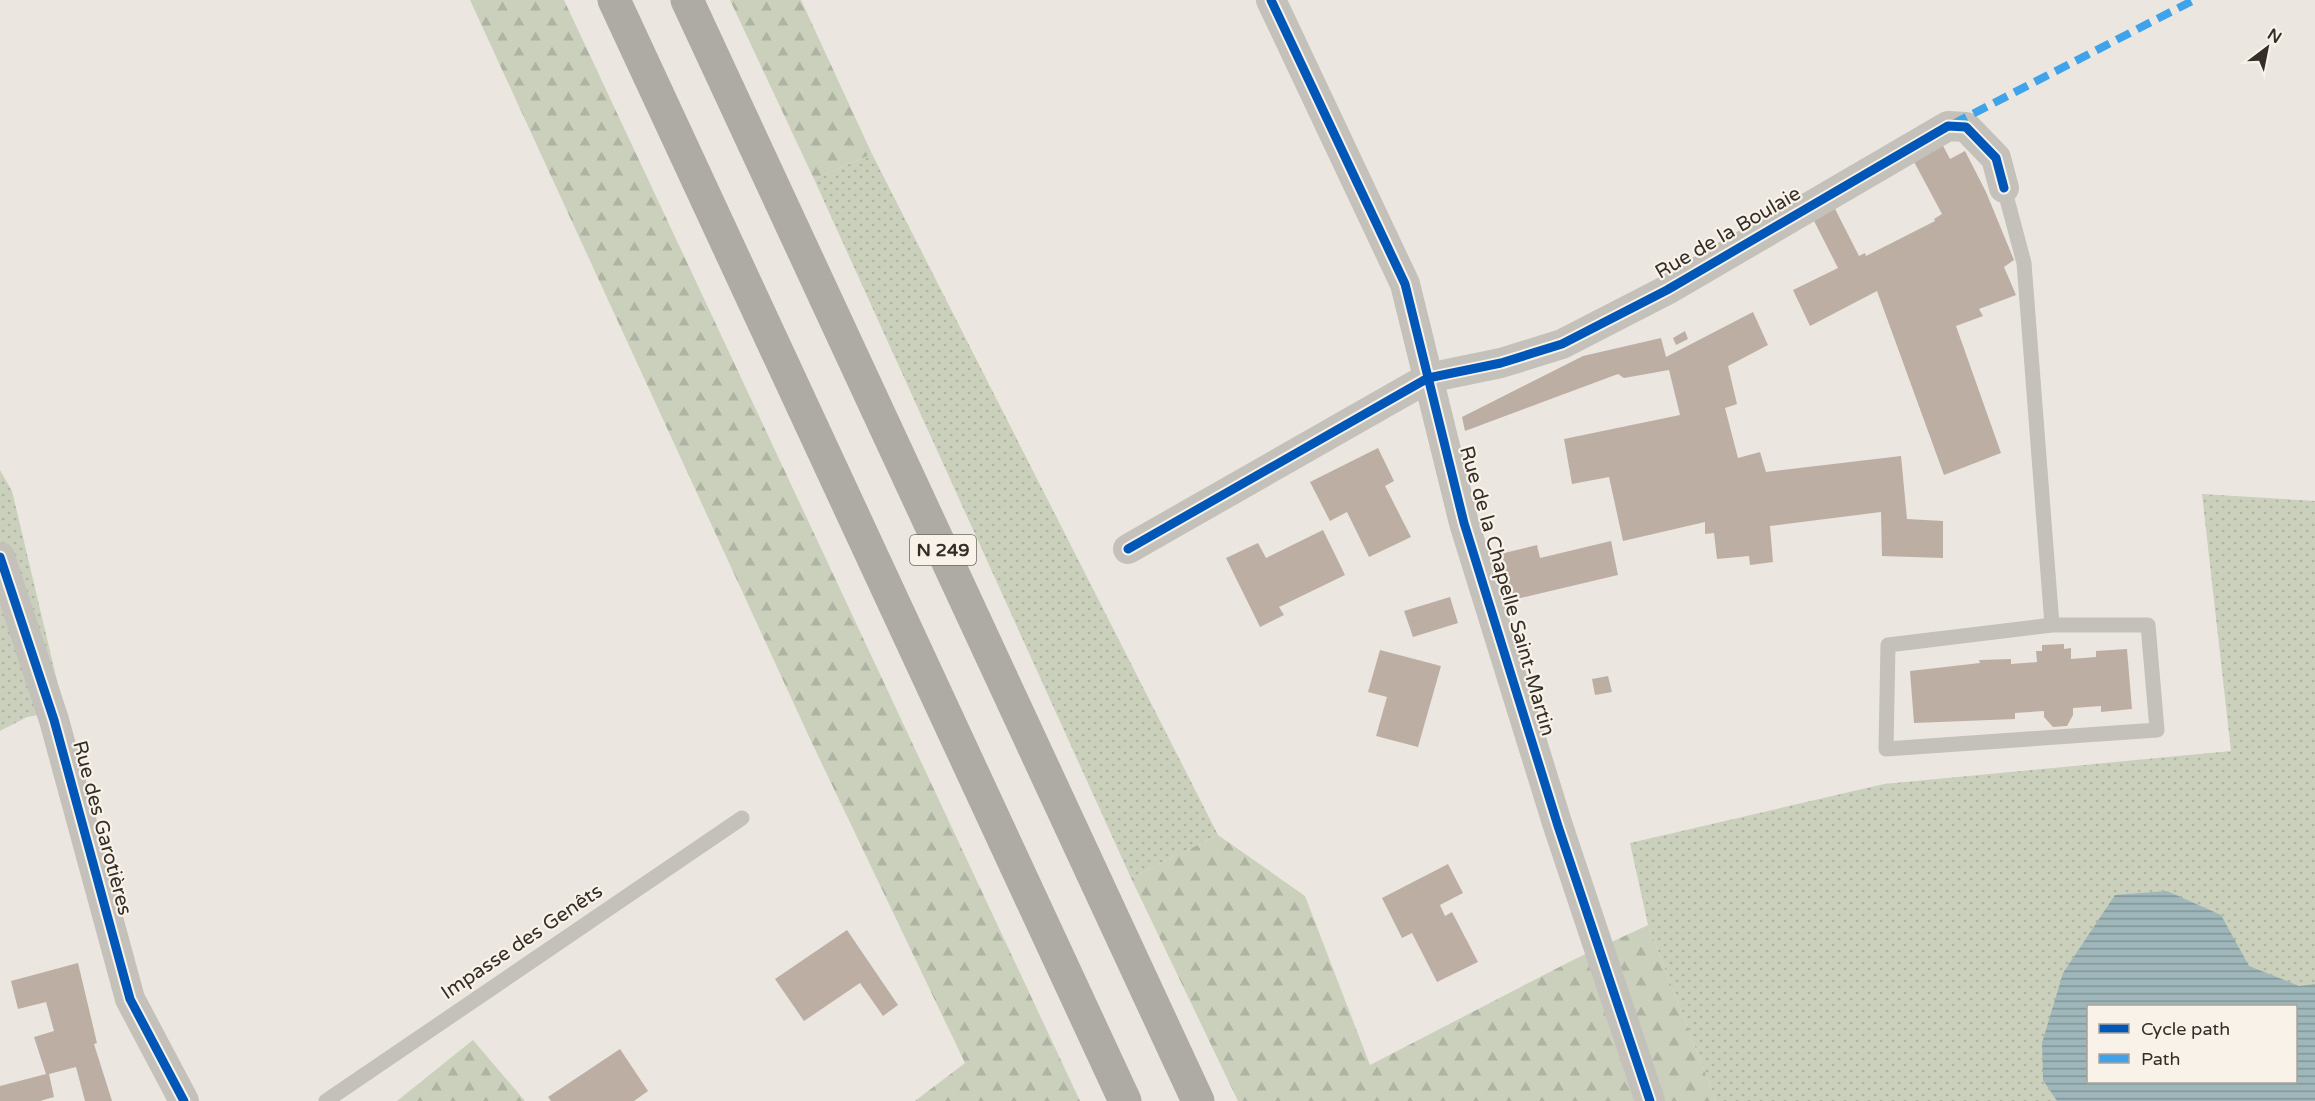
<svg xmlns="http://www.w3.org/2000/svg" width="2315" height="1101" font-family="'Varela Round',sans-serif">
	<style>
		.grass { fill: url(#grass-dots); fill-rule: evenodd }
		.forest { fill: url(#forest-firs) }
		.water { fill: url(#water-rules); fill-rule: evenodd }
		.building { fill: #bdaea4 }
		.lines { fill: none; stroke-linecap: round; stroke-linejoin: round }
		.service { stroke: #c4c0ba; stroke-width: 15 }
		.minor { stroke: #c4c0ba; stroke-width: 30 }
		.trunk { stroke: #aeaaa4; stroke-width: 33 }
		.quiet { stroke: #3ea3eb; stroke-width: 8; stroke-dasharray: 15 8; stroke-linecap: butt }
		.cycleway-casing { stroke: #f8f2e8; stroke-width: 13 }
		.cycleway { stroke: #0057b8; stroke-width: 9 }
		.labels { text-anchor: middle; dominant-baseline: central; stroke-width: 4.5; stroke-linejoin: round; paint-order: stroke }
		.shield { fill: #f8f2e8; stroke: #6f6862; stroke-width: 1.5 }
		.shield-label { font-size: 18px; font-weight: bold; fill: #342d28 }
		.street-label { font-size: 20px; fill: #342d28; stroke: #f8f2e8 }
	</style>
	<defs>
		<pattern id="grass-dots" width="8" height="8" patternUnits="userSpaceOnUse" patternTransform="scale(1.5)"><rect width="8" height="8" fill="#cad0bc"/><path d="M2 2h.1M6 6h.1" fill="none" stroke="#aeb3a2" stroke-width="1.8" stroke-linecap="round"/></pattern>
		<pattern id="forest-firs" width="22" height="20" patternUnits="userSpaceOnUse" patternTransform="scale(1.5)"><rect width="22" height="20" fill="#cad0bc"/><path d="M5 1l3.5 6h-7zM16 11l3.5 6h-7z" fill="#aeb3a2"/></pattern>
		<pattern id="water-rules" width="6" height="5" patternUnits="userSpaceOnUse" patternTransform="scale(1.5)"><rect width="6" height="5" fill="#9fb7ba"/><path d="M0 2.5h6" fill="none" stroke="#829597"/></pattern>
	</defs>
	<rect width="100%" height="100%" fill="#ebe7e0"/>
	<g class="grass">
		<path d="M 872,154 L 1218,835 L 1131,878 L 814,179 Z"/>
		<path d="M 0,470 L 12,491 L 64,710 L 27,717 L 0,731 Z"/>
		<path d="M 2202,494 L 2315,501 L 2315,1101 L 1716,1101 L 1648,925 L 1630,843 L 1884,784 L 2231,751 ZM 2088,1006 L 2296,1006 L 2296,1082 L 2088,1082 Z"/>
	</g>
	<g class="forest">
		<path d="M 470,0 L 564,0 L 1080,1101 L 915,1101 L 965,1063 L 811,741 Z"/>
		<path d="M 730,0 L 801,0 L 872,154 L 814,179 Z"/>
		<path d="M 1218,835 L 1305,896 L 1370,1065 L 1575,959 L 1648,925 L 1716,1101 L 1238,1101 L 1131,878 Z"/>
		<path d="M 473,1040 L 525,1101 L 397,1101 Z"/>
	</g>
	<path class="water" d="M 2167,891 L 2221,915 L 2249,966 L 2299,986 L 2315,984 L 2315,1101 L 2057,1101 L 2043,1080 L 2042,1043 L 2063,973 L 2115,895 ZM 2088,1006 L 2296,1006 L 2296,1082 L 2088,1082 Z"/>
	<g class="building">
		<path d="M 1941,142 L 1950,159 L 1965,151 L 1986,192 L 2014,260 L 2004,267 L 2016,295 L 1979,309 L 1983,316 L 1956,326 L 2001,453 L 1944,475 L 1877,291 L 1810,326 L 1793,290 L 1838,268 L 1811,215 L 1832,203 L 1859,256 L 1865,253 L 1866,256 L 1935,221 L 1934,219 L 1942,214 L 1912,158 Z"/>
		<path d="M 1753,312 L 1768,345 L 1728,366 L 1737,404 L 1725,408 L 1738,458 L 1760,452 L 1766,472 L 1901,456 L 1907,519 L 1943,521 L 1943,558 L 1882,556 L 1881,512 L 1770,526 L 1773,562 L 1750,565 L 1749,556 L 1717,559 L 1714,533 L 1705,534 L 1705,522 L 1623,541 L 1609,477 L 1572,484 L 1564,439 L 1680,415 L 1669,370 L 1624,378 L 1618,374 L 1465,431 L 1462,417 L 1583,356 L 1661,338 L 1666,357 Z"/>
		<path d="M 1685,331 L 1688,339 L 1676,345 L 1673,338 Z"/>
		<path d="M 1378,448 L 1394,481 L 1385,486 L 1411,537 L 1369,557 L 1347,512 L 1330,521 L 1310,482 Z"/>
		<path d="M 1323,530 L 1345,575 L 1279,607 L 1284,615 L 1260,627 L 1226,558 L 1258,543 L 1266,558 Z"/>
		<path d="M 1611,541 L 1618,575 L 1512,600 L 1500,554 L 1537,545 L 1540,558 Z"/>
		<path d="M 1450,597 L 1458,623 L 1413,637 L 1404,611 Z"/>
		<path d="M 2064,644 L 2064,649 L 2071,648 L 2071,659 L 2096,657 L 2096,651 L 2127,649 L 2132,709 L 2101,712 L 2101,706 L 2073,708 L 2073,715 L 2067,726 L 2053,727 L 2044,717 L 2044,711 L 2015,713 L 2015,719 L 1914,723 L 1910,671 L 1980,663 L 1979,660 L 2011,659 L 2011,664 L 2037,662 L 2036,651 L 2042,651 L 2042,645 Z"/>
		<path d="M 1380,650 L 1441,666 L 1418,747 L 1376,736 L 1387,697 L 1368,692 Z"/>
		<path d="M 1608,676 L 1612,692 L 1595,695 L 1592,679 Z"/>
		<path d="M 1448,864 L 1463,893 L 1440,905 L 1445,916 L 1452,912 L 1478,962 L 1437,982 L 1412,933 L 1402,938 L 1382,898 Z"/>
		<path d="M 847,930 L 898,1005 L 883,1016 L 860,983 L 804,1021 L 775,979 Z"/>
		<path d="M 78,963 L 97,1043 L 94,1044 L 112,1101 L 85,1101 L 76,1067 L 49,1074 L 54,1097 L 40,1101 L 0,1101 L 0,1086 L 46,1074 L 34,1037 L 54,1031 L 46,1002 L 18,1009 L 11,981 Z"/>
		<path d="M 620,1049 L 648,1091 L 634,1101 L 551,1101 L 548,1097 Z"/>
	</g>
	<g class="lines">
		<g class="service">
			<path d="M 2004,188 L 2024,263 L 2052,625 L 1888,645 L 1886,749 L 2157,730 L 2148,625 L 2052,625"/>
			<path d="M 326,1101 L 742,818"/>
		</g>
		<g class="minor">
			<path d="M 1271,0 L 1405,284 L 1464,523 L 1558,826 L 1650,1101"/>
			<path d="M 1128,549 L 1428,378 L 1501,363 L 1562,344 L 1667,290 L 1948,126 L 1966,127 L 1996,158 L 2004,188"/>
			<path d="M 0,557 L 54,720 L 130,999 L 184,1101"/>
		</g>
		<g class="trunk">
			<path d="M 614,0 L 1125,1101"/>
			<path d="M 687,0 L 1198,1101"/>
		</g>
		<path class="quiet" d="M 1953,124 L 2194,0"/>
		<defs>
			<g id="cycleway">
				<path d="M 1271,0 L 1405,284 L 1464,523 L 1558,826 L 1650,1101"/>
				<path d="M 1128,549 L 1428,378 L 1501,363 L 1562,344 L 1667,290 L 1948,126 L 1966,127 L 1996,158 L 2004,188"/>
				<path d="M 0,557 L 54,720 L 130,999 L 184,1101"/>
			</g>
		</defs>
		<use href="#cycleway" class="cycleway-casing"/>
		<use href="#cycleway" class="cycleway"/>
	</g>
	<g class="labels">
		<rect class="shield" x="910" y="535" width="66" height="30" rx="4.5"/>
		<g class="shield-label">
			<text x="943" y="550">N 249</text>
		</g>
		<g class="street-label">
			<text transform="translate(1728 233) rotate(-30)">Rue de la Boulaie</text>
			<text transform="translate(1507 591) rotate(74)">Rue de la Chapelle Saint-Martin</text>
			<text transform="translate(102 828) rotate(75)">Rue des Garotières</text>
			<text transform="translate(522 942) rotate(-34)">Impasse des Genêts</text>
		</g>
	</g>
	<rect x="2087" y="1005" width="210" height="78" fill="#f8f2e8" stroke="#aaa39b" stroke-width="1.5"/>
	<rect x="2099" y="1024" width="30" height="9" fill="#0057b8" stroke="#aaa39b" stroke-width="1.5"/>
	<text x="2141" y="1035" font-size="18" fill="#342d28">Cycle path</text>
	<rect x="2099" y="1054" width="30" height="9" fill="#3ea3eb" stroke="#aaa39b" stroke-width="1.5"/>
	<text x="2141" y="1065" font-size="18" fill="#342d28">Path</text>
	<g transform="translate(2267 48) rotate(32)" stroke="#f8f2e8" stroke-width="4.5" paint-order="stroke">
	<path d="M0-4.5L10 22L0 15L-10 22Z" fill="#342d28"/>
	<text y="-9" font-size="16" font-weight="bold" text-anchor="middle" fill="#342d28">N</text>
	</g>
</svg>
